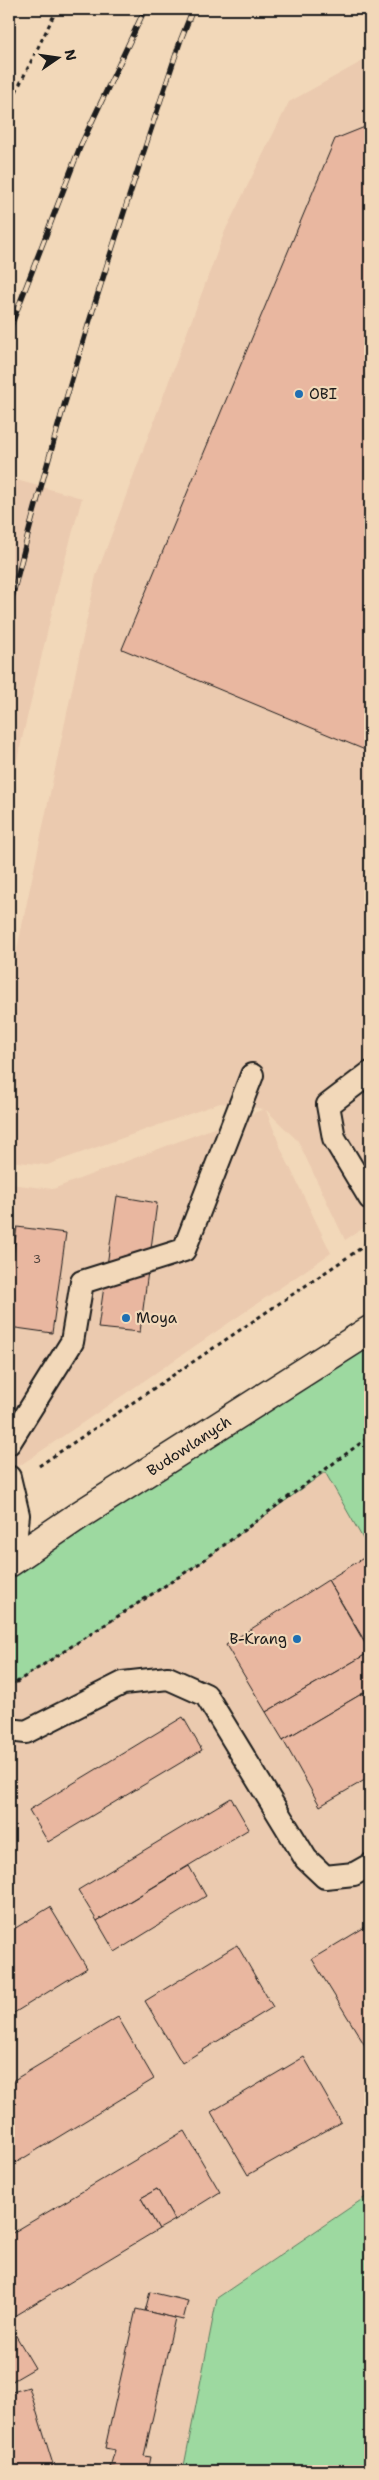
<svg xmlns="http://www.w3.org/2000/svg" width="379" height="2480" font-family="'Shantell Sans',sans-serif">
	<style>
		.built { fill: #ebcaaf }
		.green { fill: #9dd9a0; stroke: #5c7a5e }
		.building { fill: #e9b7a0; stroke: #1c1c1c }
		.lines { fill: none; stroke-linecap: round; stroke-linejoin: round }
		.lane-casing { stroke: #1c1c1c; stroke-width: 26 }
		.secondary-casing { stroke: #1c1c1c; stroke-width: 31 }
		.path { stroke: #1c1c1c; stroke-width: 3; stroke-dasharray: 4 4; stroke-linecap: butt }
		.lane { stroke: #f2d8b9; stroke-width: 22 }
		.secondary { stroke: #f2d8b9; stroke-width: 28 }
		.rail-casing { stroke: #1c1c1c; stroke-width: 5.5 }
		.rail { stroke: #f2d8b9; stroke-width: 4; stroke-dasharray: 11; stroke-linecap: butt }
		.poi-dot { fill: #1f6fb2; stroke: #f2d8b9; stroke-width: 2 }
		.labels { text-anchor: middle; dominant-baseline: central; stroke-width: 4.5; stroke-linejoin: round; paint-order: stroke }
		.number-label { font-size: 12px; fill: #4f433d }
		.poi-label { font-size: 15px; fill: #1c1c1c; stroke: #f2d8b9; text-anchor: start }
		.street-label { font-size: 15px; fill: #1c1c1c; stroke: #f2d8b9 }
	</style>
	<rect width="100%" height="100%" fill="#f2d8b9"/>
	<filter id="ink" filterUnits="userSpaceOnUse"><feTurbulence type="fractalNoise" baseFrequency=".02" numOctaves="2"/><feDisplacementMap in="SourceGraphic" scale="10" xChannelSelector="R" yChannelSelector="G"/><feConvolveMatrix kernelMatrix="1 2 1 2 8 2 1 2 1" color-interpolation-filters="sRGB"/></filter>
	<g filter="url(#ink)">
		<g class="built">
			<path d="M 370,57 L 370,1224 L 345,1240 L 298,1141 L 266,1110 L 282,1151 L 331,1253 L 9,1473 L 9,1184 L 53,1189 L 264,1109 L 220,1103 L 47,1165 L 9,1161 L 9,987 L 96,576 L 225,231 L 289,102 Z"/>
			<path d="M 9,478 L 82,498 L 60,578 L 9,794 Z"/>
			<path d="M 325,1471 L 370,1551 L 370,2194 L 217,2298 L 183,2471 L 9,2471 L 9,1687 L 122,1614 Z"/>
		</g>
		<g class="green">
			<path d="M 370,1330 L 370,1551 L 325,1472 L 200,1563 L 9,1687 L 9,1563 Z"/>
			<path d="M 370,2194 L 370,2471 L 183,2471 L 217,2298 Z"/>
		</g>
		<g class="building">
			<path d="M 370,125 L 370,752 L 122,649 L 335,139 Z"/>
			<path d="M 117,1196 L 157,1203 L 140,1332 L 98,1328 Z"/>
			<path d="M 17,1227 L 66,1233 L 52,1333 L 9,1327 L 9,1285 Z"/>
			<path d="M 370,1554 L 370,1650 L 328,1580 Z"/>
			<path d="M 328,1580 L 370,1652 L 266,1712 L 226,1645 Z"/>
			<path d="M 370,1652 L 370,1689 L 283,1740 L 266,1712 Z"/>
			<path d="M 370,1689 L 370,1777 L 320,1806 L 283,1740 Z"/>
			<path d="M 183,1717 L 202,1750 L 48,1842 L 29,1810 Z"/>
			<path d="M 231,1798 L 249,1829 L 97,1921 L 78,1890 Z"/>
			<path d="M 189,1866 L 206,1896 L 115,1952 L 97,1921 Z"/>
			<path d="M 50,1907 L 87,1968 L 9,2016 L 9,1932 Z"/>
			<path d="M 370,1924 L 370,2051 L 369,2052 L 312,1959 Z"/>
			<path d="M 237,1945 L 273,2007 L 182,2063 L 145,2001 Z"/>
			<path d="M 118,2017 L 154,2079 L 9,2167 L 9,2083 Z"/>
			<path d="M 304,2057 L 341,2122 L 248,2175 L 211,2112 Z"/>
			<path d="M 184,2131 L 220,2192 L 175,2220 L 157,2189 L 141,2198 L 159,2229 L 9,2319 L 9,2235 Z"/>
			<path d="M 157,2189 L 175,2220 L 159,2229 L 141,2198 Z"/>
			<path d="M 150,2292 L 188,2301 L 183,2320 L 145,2311 Z"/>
			<path d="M 136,2309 L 175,2318 L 144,2456 L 151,2457 L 148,2471 L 114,2471 L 115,2468 L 110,2467 L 115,2450 L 105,2448 Z"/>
			<path d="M 9,2324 L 35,2368 L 9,2383 Z"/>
			<path d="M 29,2387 L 55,2471 L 14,2471 L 9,2455 L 9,2393 Z"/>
		</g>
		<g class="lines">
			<defs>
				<g id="lane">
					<path d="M 370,1073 L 328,1105 L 334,1138 L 370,1198"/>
					<path d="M 9,1443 L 72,1342 L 82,1282 L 184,1250 L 252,1075"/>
					<path d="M 9,1477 L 18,1515 L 13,1560"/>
					<path d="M 9,1730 L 26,1732 L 123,1683 L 168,1678 L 206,1695 L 306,1859 L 325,1877 L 354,1874 L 370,1865"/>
				</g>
				<path id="secondary" d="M 9,1563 L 78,1516 L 370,1330"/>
			</defs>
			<use href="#lane" class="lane-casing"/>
			<use href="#secondary" class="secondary-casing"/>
			<g class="path">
				<path d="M 9,106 L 57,9"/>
				<path d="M 39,1466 L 370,1242"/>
				<path d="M 9,1687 L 200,1563 L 370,1436"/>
			</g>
			<use href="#lane" class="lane"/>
			<use href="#secondary" class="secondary"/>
			<defs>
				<g id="rail">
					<path d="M 9,331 L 80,147 L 145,9"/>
					<path d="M 9,610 C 56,416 118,228 181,39 L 193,9"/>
				</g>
			</defs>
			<use href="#rail" class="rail-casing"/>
			<use href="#rail" class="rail"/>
		</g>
	</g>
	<g class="poi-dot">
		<circle cx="299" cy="394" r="5"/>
		<circle cx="126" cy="1318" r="5"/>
		<circle cx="297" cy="1639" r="5"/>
	</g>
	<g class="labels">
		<g class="number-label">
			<text x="37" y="1259">3</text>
		</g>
		<g class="poi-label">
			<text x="309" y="394">OBI</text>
			<text x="136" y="1318">Moya</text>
			<text x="287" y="1639" text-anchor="end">B-Krang</text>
		</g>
		<g class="street-label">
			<text transform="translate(189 1446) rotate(-33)">Budowlanych</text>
		</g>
	</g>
	<rect width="379" height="2480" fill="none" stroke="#f2d8b9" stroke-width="30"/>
	<rect x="15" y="15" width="349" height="2450" fill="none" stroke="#1c1c1c" stroke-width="2" filter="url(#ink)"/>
	<g transform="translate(58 58) rotate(77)" stroke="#f2d8b9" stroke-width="4" paint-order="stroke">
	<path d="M0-4L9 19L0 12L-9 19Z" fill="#1c1c1c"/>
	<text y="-8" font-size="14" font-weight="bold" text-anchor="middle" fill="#1c1c1c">N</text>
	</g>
</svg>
